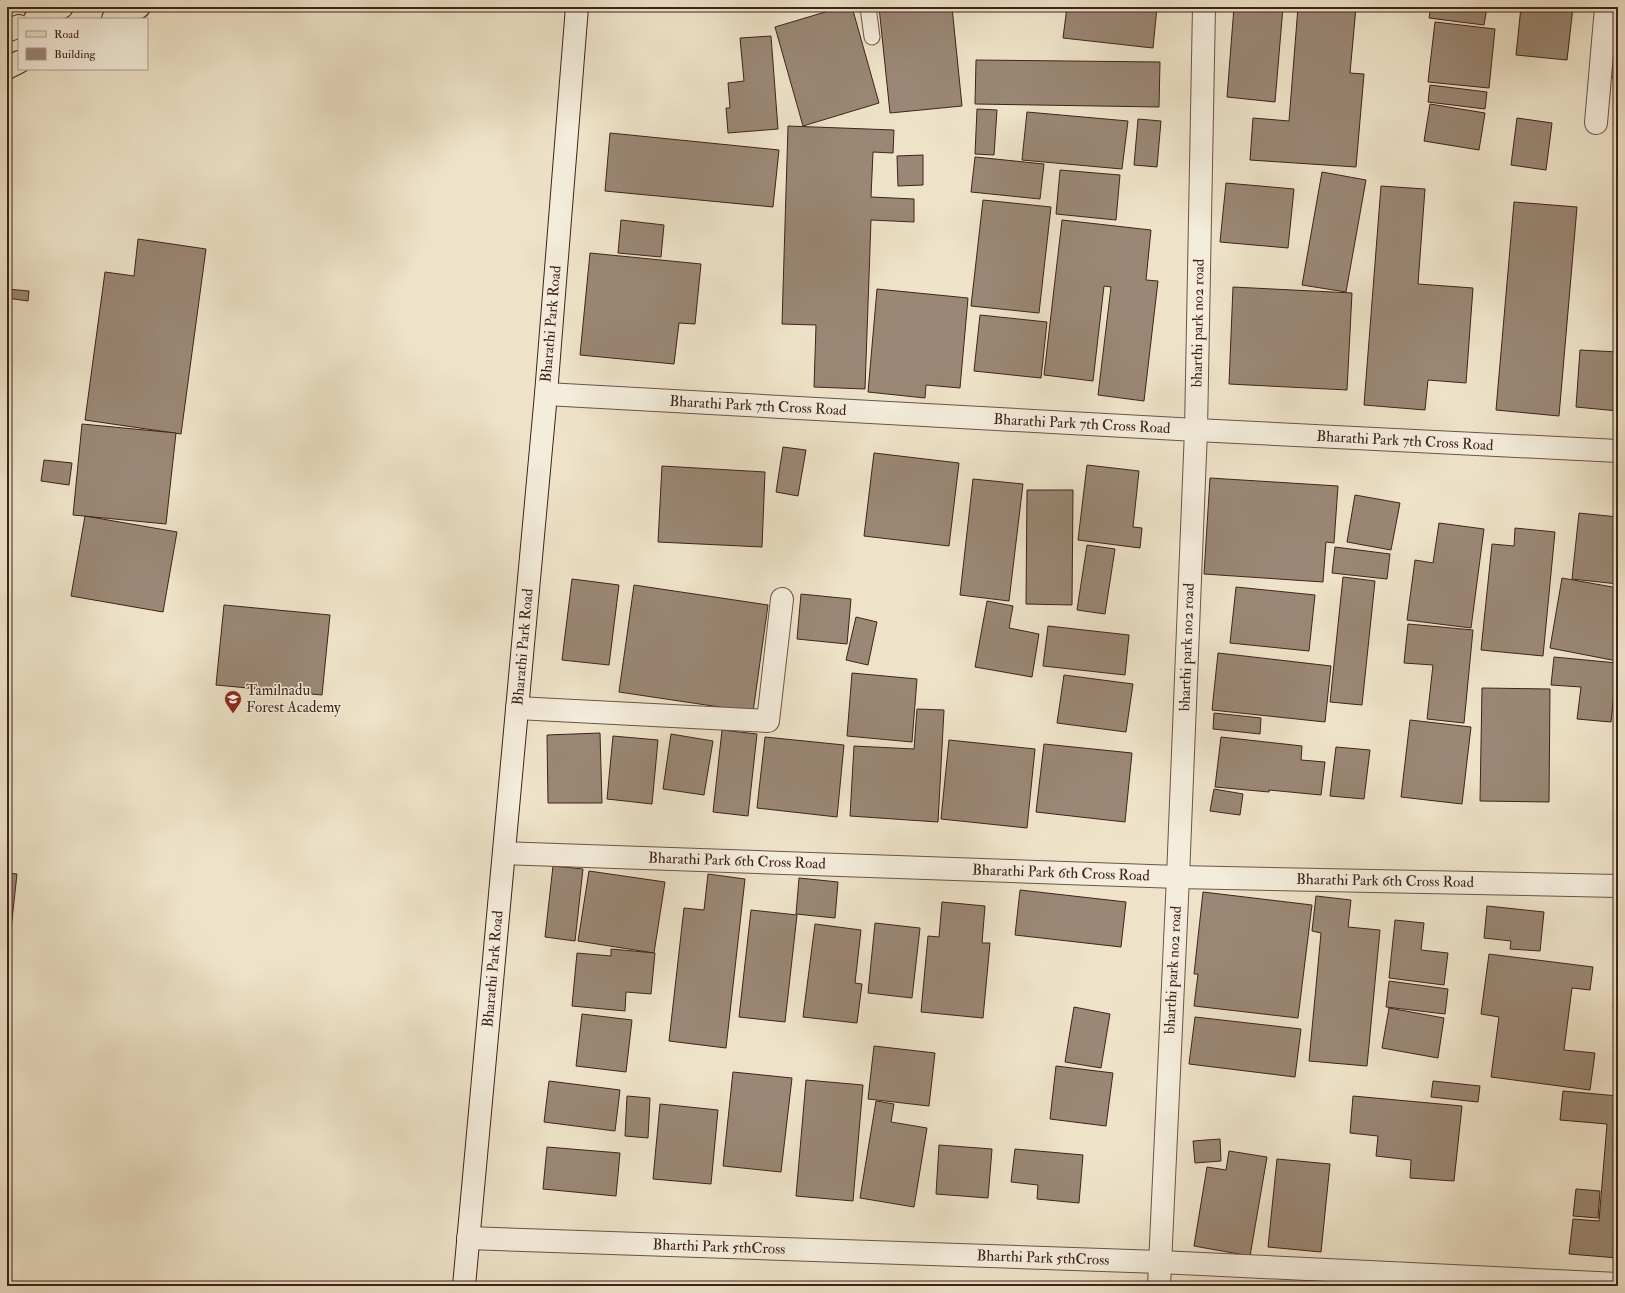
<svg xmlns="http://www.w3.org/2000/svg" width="1625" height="1293" font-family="'IM FELL Double Pica',serif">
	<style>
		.building { fill: #9a8775; stroke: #3f231a }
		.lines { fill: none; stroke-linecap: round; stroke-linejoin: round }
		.service-casing { stroke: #6b5346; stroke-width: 17 }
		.minor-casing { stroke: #6b5346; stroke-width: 24 }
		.secondary-casing { stroke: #3f231a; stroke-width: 24 }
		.primary-casing { stroke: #3f231a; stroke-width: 24 }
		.service { stroke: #f4eddc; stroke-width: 15 }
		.minor { stroke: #f4eddc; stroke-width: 22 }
		.secondary { stroke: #f4eddc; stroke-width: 22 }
		.primary { stroke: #eee3c9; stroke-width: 22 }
		.labels { text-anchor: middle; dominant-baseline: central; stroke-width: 3; stroke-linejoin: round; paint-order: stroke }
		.street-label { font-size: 15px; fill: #3f231a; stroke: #f4eddc }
		.poi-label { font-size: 15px; fill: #3f231a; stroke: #f4eddc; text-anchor: start }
	</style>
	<rect width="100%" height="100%" fill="#eee3c9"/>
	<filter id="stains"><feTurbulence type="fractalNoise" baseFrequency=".005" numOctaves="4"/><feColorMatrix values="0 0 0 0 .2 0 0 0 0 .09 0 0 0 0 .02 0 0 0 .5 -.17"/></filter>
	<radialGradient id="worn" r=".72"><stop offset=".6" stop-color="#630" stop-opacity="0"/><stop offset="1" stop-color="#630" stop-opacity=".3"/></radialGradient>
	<g class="building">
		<path d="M 842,7 L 852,7 L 879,103 L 803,126 L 775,27 Z"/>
		<path d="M 879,7 L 952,7 L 962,106 L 890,113 Z"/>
		<path d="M 1067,7 L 1157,7 L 1153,48 L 1063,38 Z"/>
		<path d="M 1234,7 L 1283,7 L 1275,102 L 1227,97 Z"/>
		<path d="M 1298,7 L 1356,7 L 1350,73 L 1364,74 L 1356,167 L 1250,160 L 1253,118 L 1289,121 Z"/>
		<path d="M 1431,7 L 1487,7 L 1484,25 L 1429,18 Z"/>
		<path d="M 1521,7 L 1573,7 L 1567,60 L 1516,55 Z"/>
		<path d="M 1613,7 L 1618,7 L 1618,78 L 1606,77 Z"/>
		<path d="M 1435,22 L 1495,29 L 1489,88 L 1428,82 Z"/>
		<path d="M 771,36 L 778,129 L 728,133 L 726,108 L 730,108 L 728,83 L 744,81 L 740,38 Z"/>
		<path d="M 976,60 L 1160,62 L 1159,107 L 975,104 Z"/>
		<path d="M 1430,85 L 1487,92 L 1485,109 L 1428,102 Z"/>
		<path d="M 1430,104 L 1485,113 L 1479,150 L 1424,141 Z"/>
		<path d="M 977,109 L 997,110 L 994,155 L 975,154 Z"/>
		<path d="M 1027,112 L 1128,121 L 1122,169 L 1022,160 Z"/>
		<path d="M 1517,118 L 1552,123 L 1546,170 L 1511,165 Z"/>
		<path d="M 1138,119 L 1161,121 L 1157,167 L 1134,165 Z"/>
		<path d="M 788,126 L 894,130 L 893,153 L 873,152 L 871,197 L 914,199 L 914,222 L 871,220 L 865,389 L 814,387 L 816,325 L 782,324 Z"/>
		<path d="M 610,133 L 779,150 L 773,207 L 605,191 Z"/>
		<path d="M 923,155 L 923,185 L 898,186 L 897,156 Z"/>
		<path d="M 975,157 L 1044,164 L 1040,199 L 971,192 Z"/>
		<path d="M 1060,170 L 1120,175 L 1116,220 L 1056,214 Z"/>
		<path d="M 1322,172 L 1366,180 L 1346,292 L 1302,285 Z"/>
		<path d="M 1226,183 L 1294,189 L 1288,248 L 1220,242 Z"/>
		<path d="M 1381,186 L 1425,189 L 1418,284 L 1473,288 L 1466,383 L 1428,380 L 1425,410 L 1364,405 Z"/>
		<path d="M 983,200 L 1051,207 L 1039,313 L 971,306 Z"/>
		<path d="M 1514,202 L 1577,207 L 1559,416 L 1496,410 Z"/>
		<path d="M 621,220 L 664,225 L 661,257 L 618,253 Z"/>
		<path d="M 1062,220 L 1151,230 L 1146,280 L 1158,281 L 1144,401 L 1098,395 L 1111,287 L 1104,286 L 1093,381 L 1044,375 Z"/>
		<path d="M 138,239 L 206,249 L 181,434 L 85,420 L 105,272 L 134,276 Z"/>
		<path d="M 590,253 L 701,264 L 695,324 L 679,323 L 674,364 L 580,355 Z"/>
		<path d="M 1233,287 L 1352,293 L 1347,390 L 1229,384 Z"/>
		<path d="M 7,289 L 29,291 L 28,301 L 7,298 Z"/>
		<path d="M 877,289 L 968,298 L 960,388 L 926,385 L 925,398 L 868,392 Z"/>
		<path d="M 980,315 L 1047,322 L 1041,378 L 974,371 Z"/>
		<path d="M 1580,350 L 1618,352 L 1618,411 L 1576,407 Z"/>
		<path d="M 82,424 L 176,433 L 166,524 L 73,515 Z"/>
		<path d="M 783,447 L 806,450 L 798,496 L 776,492 Z"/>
		<path d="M 874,453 L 959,463 L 949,546 L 864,536 Z"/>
		<path d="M 44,460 L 72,463 L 69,485 L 41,481 Z"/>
		<path d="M 1087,465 L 1139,471 L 1133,527 L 1142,528 L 1140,548 L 1078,540 Z"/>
		<path d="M 662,466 L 765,472 L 762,547 L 658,542 Z"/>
		<path d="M 1210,478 L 1338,486 L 1334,543 L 1326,542 L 1323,582 L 1204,574 Z"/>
		<path d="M 973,479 L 1023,484 L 1009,601 L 960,595 Z"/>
		<path d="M 1027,490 L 1073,490 L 1072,605 L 1026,604 Z"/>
		<path d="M 1355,495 L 1400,503 L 1391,550 L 1347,542 Z"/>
		<path d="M 1579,513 L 1618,517 L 1618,584 L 1572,579 Z"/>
		<path d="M 85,516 L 177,532 L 163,612 L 71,596 Z"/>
		<path d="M 1439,523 L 1484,529 L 1471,628 L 1407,620 L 1415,560 L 1433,563 Z"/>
		<path d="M 1515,528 L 1555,532 L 1543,656 L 1481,650 L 1492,544 L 1514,546 Z"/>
		<path d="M 1087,545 L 1115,549 L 1105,614 L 1077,610 Z"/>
		<path d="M 1335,547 L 1390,554 L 1387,579 L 1332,573 Z"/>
		<path d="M 1343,577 L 1375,581 L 1362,705 L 1330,702 Z"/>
		<path d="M 1562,578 L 1618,588 L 1617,661 L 1550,648 Z"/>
		<path d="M 572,579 L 619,585 L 609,665 L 562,660 Z"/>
		<path d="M 634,585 L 768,605 L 753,712 L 619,692 Z"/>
		<path d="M 1236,587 L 1315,595 L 1309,651 L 1230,643 Z"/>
		<path d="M 801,594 L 851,599 L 847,644 L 797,639 Z"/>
		<path d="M 987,601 L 1013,606 L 1009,628 L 1039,634 L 1032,677 L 975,667 Z"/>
		<path d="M 224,605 L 330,615 L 322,695 L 216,685 Z"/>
		<path d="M 856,617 L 877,622 L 868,665 L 846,660 Z"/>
		<path d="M 1408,624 L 1473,630 L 1464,723 L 1427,719 L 1433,665 L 1404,663 Z"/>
		<path d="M 1048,626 L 1129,635 L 1125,675 L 1043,666 Z"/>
		<path d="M 1218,653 L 1331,666 L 1325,722 L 1212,710 Z"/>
		<path d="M 1554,657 L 1617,663 L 1611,722 L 1577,719 L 1581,687 L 1551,685 Z"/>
		<path d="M 852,673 L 917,679 L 912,742 L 847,736 Z"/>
		<path d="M 1064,675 L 1133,684 L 1126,732 L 1057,723 Z"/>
		<path d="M 1482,688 L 1550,689 L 1549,802 L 1480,801 Z"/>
		<path d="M 917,709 L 944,710 L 938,822 L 850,816 L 854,746 L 914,749 Z"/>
		<path d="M 1214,713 L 1261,718 L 1260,734 L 1213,729 Z"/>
		<path d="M 1410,720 L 1471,727 L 1462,804 L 1401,797 Z"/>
		<path d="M 722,730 L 757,734 L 748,816 L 713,812 Z"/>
		<path d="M 600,733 L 602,803 L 548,803 L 547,735 Z"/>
		<path d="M 671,734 L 713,741 L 704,795 L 663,789 Z"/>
		<path d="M 613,736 L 658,740 L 652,804 L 607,799 Z"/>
		<path d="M 765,737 L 844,745 L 837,817 L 757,808 Z"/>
		<path d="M 1221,737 L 1302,746 L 1301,760 L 1325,762 L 1321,795 L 1269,790 L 1269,792 L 1215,787 Z"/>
		<path d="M 949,740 L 1035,749 L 1027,828 L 941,819 Z"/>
		<path d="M 1044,744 L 1132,753 L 1125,822 L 1036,812 Z"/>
		<path d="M 1336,747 L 1370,750 L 1364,799 L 1330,796 Z"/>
		<path d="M 1214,789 L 1243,794 L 1240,815 L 1210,811 Z"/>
		<path d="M 553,866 L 583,869 L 575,941 L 545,937 Z"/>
		<path d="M 589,871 L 665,882 L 654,953 L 578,941 Z"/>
		<path d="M 7,873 L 17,874 L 7,966 Z"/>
		<path d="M 708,874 L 745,879 L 726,1048 L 669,1041 L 684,908 L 704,910 Z"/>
		<path d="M 799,878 L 838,882 L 835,918 L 796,914 Z"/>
		<path d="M 1020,890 L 1126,902 L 1121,947 L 1015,935 Z"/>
		<path d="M 1203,892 L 1312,905 L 1298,1018 L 1194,1006 L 1198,974 L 1194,974 Z"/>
		<path d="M 1316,896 L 1351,900 L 1348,927 L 1380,930 L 1367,1066 L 1309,1061 L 1321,933 L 1312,931 Z"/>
		<path d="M 942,902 L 985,906 L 982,943 L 990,943 L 983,1018 L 921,1012 L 928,936 L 939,937 Z"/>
		<path d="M 1487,906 L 1544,912 L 1540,951 L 1510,949 L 1511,941 L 1484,938 Z"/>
		<path d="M 751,910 L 797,915 L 785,1022 L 739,1017 Z"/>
		<path d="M 1395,920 L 1424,923 L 1421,950 L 1448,953 L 1444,985 L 1389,978 Z"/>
		<path d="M 875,923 L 920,928 L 912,998 L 868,993 Z"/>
		<path d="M 815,924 L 861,930 L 855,983 L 862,984 L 857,1023 L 803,1017 Z"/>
		<path d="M 611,949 L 655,953 L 651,994 L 626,992 L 625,1011 L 572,1006 L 577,953 L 611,956 Z"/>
		<path d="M 1489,954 L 1593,967 L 1590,990 L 1572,988 L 1564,1050 L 1595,1053 L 1590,1090 L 1491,1077 L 1499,1017 L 1481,1014 Z"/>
		<path d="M 1618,977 L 1618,1008 L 1613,1007 Z"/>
		<path d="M 1389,981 L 1448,989 L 1445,1014 L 1386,1007 Z"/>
		<path d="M 1074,1007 L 1110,1014 L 1101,1068 L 1065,1062 Z"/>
		<path d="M 1389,1008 L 1444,1018 L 1438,1058 L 1382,1048 Z"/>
		<path d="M 582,1014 L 632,1020 L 626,1072 L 576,1066 Z"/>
		<path d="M 1195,1017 L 1301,1029 L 1295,1077 L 1189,1064 Z"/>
		<path d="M 874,1046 L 935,1053 L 929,1106 L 868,1099 Z"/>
		<path d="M 1056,1066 L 1113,1073 L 1106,1126 L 1050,1119 Z"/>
		<path d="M 733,1072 L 792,1078 L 781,1172 L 723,1166 Z"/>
		<path d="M 806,1080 L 863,1085 L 853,1201 L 796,1196 Z"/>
		<path d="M 549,1081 L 620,1090 L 615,1131 L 544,1122 Z"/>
		<path d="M 1433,1081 L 1480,1086 L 1478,1102 L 1431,1097 Z"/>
		<path d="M 1563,1091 L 1618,1096 L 1618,1258 L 1569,1254 L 1573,1219 L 1599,1221 L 1607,1124 L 1560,1120 Z"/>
		<path d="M 627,1096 L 650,1098 L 648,1138 L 625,1136 Z"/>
		<path d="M 1353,1096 L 1462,1106 L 1454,1181 L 1410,1178 L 1411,1160 L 1376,1156 L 1378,1136 L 1350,1133 Z"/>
		<path d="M 876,1101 L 894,1104 L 891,1122 L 927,1128 L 914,1207 L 860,1198 Z"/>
		<path d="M 660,1104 L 718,1110 L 711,1184 L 653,1179 Z"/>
		<path d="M 1220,1139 L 1221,1161 L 1195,1163 L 1193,1141 Z"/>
		<path d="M 939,1145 L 992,1149 L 988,1198 L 936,1194 Z"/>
		<path d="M 547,1147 L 620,1153 L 616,1196 L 543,1189 Z"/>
		<path d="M 1015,1149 L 1083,1155 L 1079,1203 L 1037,1199 L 1038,1185 L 1011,1182 Z"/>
		<path d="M 1229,1151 L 1267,1157 L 1250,1256 L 1194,1246 L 1207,1167 L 1226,1170 Z"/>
		<path d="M 1277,1159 L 1330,1164 L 1321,1252 L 1268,1247 Z"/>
		<path d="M 1576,1189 L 1600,1191 L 1598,1218 L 1573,1216 Z"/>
	</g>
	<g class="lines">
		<defs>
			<path id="service" d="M 868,7 L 872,37"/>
			<g id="minor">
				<path d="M 1596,123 L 1606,7"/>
				<path d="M 546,394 L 1196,430 L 1618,451"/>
				<path d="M 517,708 L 768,721 L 782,599"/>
				<path d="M 504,853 L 1178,877 L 1618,886"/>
				<path d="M 468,1238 L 1160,1262 L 1618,1284"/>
				<path d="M 1159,1286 L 1178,877 L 1196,430 L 1204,7"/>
			</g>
			<path id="secondary" d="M 464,1286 L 546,394 L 577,7"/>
			<g id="primary">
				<path d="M 35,19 L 62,7"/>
				<path d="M 113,19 L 139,7"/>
				<path d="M 7,31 L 19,26"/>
				<path d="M 7,68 L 19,62"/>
			</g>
		</defs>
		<use href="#service" class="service-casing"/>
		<use href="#minor" class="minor-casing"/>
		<use href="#secondary" class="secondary-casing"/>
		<use href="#primary" class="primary-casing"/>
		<use href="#service" class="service"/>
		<use href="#minor" class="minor"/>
		<use href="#secondary" class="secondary"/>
		<use href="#primary" class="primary"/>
	</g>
	<defs>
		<symbol id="university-pin" viewBox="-11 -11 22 30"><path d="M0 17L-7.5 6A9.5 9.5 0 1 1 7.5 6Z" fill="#8f2418" stroke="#f4eddc"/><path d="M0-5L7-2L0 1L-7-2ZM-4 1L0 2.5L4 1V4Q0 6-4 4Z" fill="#fff"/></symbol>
	</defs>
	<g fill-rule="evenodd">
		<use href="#university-pin" x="223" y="689" width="20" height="27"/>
	</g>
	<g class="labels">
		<g class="street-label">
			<text transform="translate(1198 323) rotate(-89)">bharthi park no2 road</text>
			<text transform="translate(551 324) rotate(-85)">Bharathi Park Road</text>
			<text transform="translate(758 406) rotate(3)">Bharathi Park 7th Cross Road</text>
			<text transform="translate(1082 424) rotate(3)">Bharathi Park 7th Cross Road</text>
			<text transform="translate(1405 441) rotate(3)">Bharathi Park 7th Cross Road</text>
			<text transform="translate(523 647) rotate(-85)">Bharathi Park Road</text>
			<text transform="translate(1187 647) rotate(-88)">bharthi park no2 road</text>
			<text transform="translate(737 861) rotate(2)">Bharathi Park 6th Cross Road</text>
			<text transform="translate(1061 873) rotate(2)">Bharathi Park 6th Cross Road</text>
			<text transform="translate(1385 881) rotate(1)">Bharathi Park 6th Cross Road</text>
			<text transform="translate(493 969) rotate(-85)">Bharathi Park Road</text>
			<text transform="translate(1173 970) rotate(-87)">bharthi park no2 road</text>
			<text transform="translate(719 1247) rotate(2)">Bharthi Park 5thCross</text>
			<text transform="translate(1043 1258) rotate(2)">Bharthi Park 5thCross</text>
		</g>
		<g class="poi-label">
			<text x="246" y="690">Tamilnadu<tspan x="246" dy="17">Forest Academy</tspan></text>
		</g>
	</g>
	<rect width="1625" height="1293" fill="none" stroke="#eee3c9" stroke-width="24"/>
	<rect x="8" y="8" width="1609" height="1277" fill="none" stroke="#3f231a" stroke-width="2"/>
	<rect x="12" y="12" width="1601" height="1269" fill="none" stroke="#3f231a"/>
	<rect x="18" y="18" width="130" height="52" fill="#f4eddc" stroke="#ac9c8e"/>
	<rect x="26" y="31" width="20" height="6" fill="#eee3c9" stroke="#ac9c8e"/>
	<text x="54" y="38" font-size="12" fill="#3f231a">Road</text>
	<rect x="26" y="48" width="20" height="12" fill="#9a8775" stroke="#ac9c8e"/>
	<text x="54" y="58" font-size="12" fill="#3f231a">Building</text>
	<rect width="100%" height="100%" filter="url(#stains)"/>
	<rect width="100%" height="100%" fill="url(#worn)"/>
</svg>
